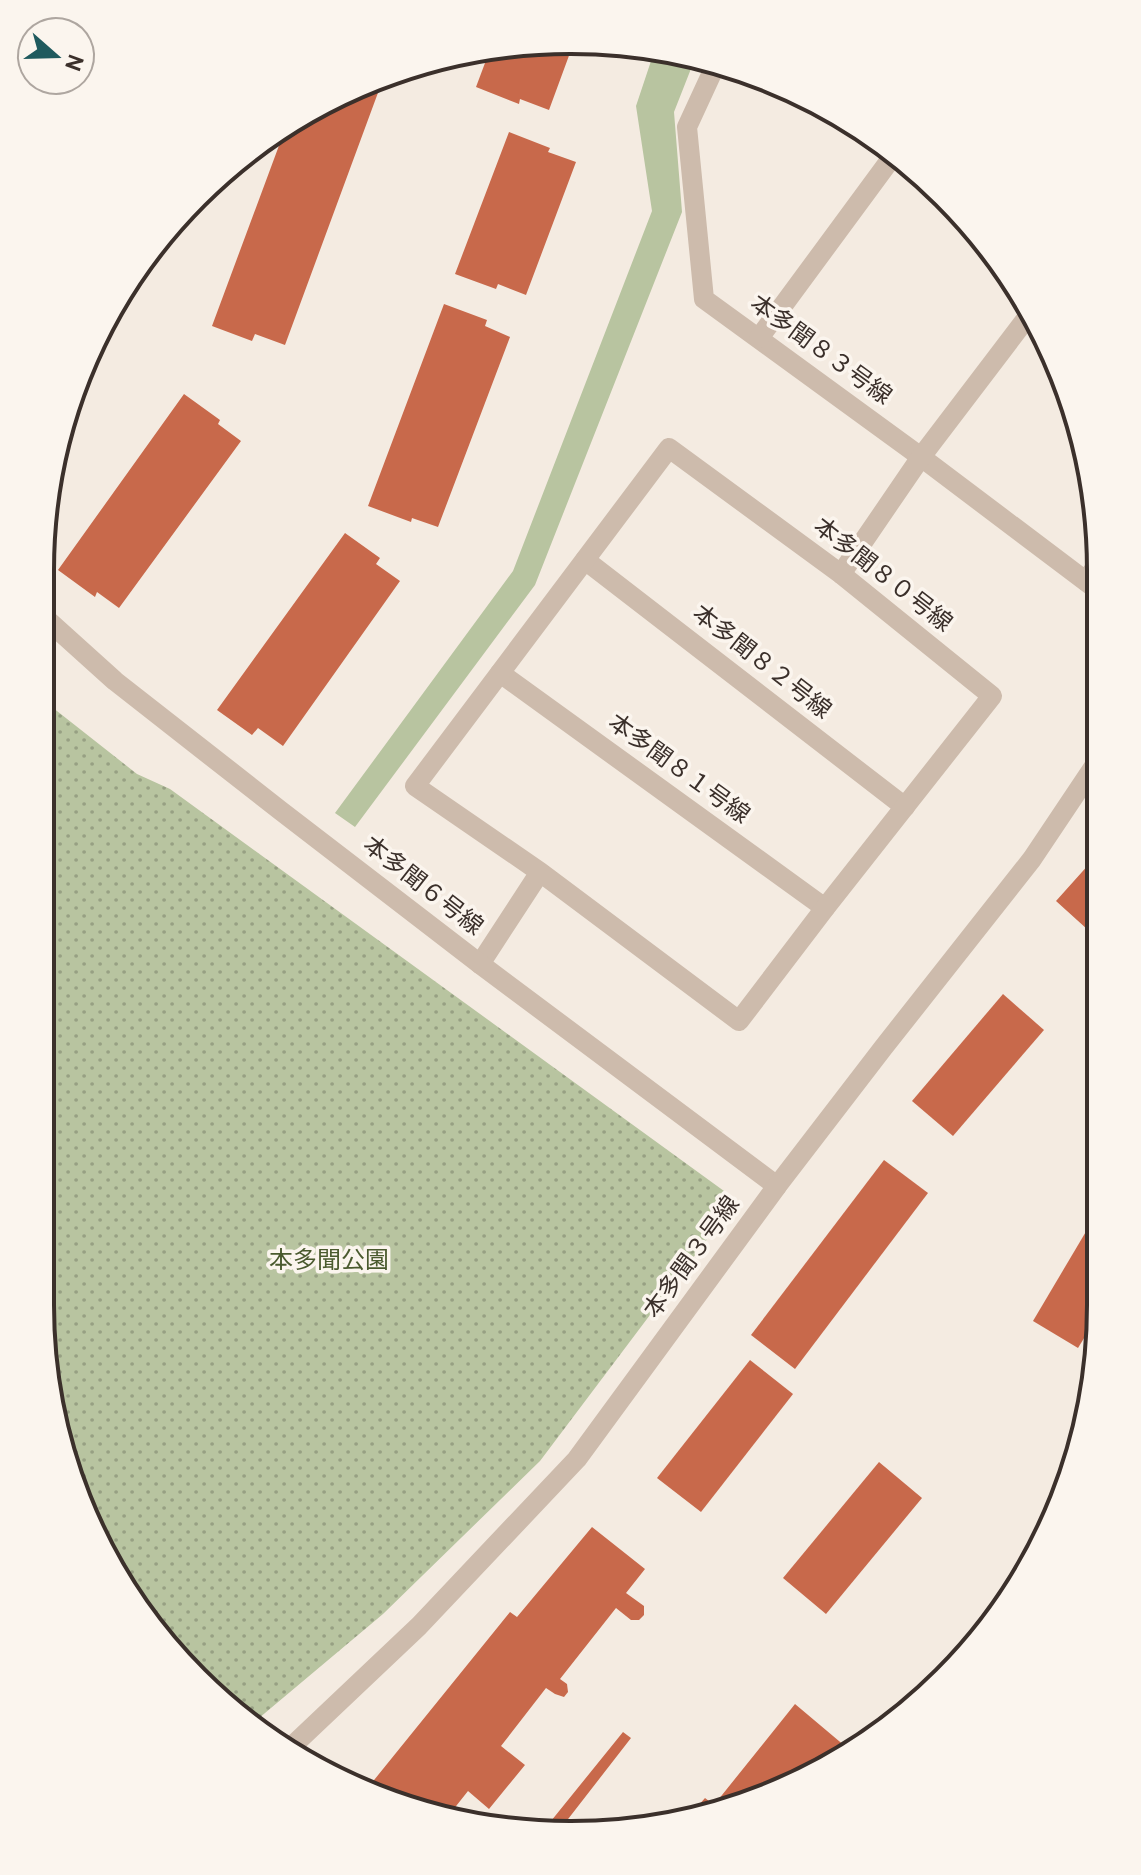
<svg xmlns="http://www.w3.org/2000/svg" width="1141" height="1875" font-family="Overpass,'Noto Sans JP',sans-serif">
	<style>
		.grass { fill: #b8c4a0 }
		.park { fill: url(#park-dots) }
		.building { fill: #c8694b }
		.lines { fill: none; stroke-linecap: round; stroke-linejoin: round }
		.minor { stroke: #cdbbac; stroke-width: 20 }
		.tertiary { stroke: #cdbbac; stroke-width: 20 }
		.labels { text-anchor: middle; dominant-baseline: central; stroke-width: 7; stroke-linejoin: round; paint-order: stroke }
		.street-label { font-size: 24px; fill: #3b302b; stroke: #fbf5ee }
		.park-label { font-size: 24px; fill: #4a5a2e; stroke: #fbf5ee }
		.rim { fill: none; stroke: #3b302b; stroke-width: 4 }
	</style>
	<defs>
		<pattern id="park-dots" width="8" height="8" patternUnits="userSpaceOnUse" patternTransform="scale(2)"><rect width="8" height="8" fill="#b8c4a0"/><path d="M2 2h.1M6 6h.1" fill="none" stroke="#97a083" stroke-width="1.8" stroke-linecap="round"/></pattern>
	</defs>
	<rect width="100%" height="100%" fill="#f4ebe1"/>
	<path class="grass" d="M 655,49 L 696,56 L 674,112 L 682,212 L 535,585 L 355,827 L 335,813 L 513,571 L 652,211 L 636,106 Z"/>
	<path class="park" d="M 43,700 L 137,774 L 170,789 L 724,1191 L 726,1214 L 540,1461 L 383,1614 L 252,1724 L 149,1627 L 68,1475 L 40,1304 Z"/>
	<g class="building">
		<path d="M 574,42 L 549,110 L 520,99 L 519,104 L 476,87 L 491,47 L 501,45 Z"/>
		<path d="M 364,85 L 379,90 L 285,345 L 255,334 L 252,341 L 212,326 L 287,124 L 305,111 Z"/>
		<path d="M 509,132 L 550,148 L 548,152 L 576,162 L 526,295 L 498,284 L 496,289 L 455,274 Z"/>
		<path d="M 444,304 L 487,320 L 485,326 L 510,337 L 438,527 L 412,518 L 411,522 L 368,506 Z"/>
		<path d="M 184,394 L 220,420 L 218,424 L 241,441 L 119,608 L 97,592 L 95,597 L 58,570 Z"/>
		<path d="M 345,533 L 380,558 L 376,564 L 400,581 L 283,746 L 258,728 L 252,735 L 217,710 Z"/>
		<path d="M 1099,853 L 1098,891 L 1098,939 L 1056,901 Z"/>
		<path d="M 1003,994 L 1044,1030 L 953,1136 L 912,1101 Z"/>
		<path d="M 884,1160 L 928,1193 L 795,1369 L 751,1335 Z"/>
		<path d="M 1097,1213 L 1097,1317 L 1078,1348 L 1033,1321 Z"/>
		<path d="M 750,1360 L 793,1394 L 701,1512 L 657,1478 Z"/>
		<path d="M 879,1462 L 922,1498 L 826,1614 L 783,1578 Z"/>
		<path d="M 592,1527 L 645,1569 L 626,1593 L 644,1606 L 644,1615 L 639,1620 L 631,1620 L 616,1608 L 560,1679 L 567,1684 L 568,1692 L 564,1697 L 555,1694 L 546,1688 L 501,1746 L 525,1765 L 489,1809 L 468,1791 L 449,1815 L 400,1807 L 366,1790 L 510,1612 L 517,1617 Z"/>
		<path d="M 795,1704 L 852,1752 L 741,1807 L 690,1815 L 705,1798 L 714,1805 Z"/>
		<path d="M 623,1732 L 631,1738 L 565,1823 L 579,1834 L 570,1835 L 556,1833 L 547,1826 Z"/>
	</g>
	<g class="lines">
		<g class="minor">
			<path d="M 717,62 L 687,127 L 704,299 L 921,457 L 1100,592"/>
			<path d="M 759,338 L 896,152"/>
			<path d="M 585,560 L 905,807"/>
			<path d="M 841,574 L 921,457 L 1032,311"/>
			<path d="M 1086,581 L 1100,561"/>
			<path d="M 500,673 L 825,908"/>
			<path d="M 480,964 L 540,872 L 415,786 L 669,448 L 841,574 L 992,696 L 825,908 L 739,1021 L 540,872"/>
		</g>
		<g class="tertiary">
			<path d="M 44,617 L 115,681 L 281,811 L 480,964 L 777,1186"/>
			<path d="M 287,1751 L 419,1626 L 577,1459 L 777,1186 L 883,1048 L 1032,859 L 1099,759"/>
		</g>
	</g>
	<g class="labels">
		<g class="street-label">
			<text transform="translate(820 351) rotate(36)">本多聞８３号線</text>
			<text transform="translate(882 576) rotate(38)">本多聞８０号線</text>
			<text transform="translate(761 663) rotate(38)">本多聞８２号線</text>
			<text transform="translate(678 770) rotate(36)">本多聞８１号線</text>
			<text transform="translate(422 887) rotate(38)">本多聞６号線</text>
			<text transform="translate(693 1258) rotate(-54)">本多聞３号線</text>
		</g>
		<g class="park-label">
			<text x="329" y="1262">本多聞公園</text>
		</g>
	</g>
	<path d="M0 0H1141V1875H0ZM570 54H571A516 516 0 0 1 1087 570V1305A516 516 0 0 1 571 1821H570A516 516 0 0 1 54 1305V570A516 516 0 0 1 570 54Z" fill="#fbf5ee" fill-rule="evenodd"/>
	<path class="rim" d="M570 54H571A516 516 0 0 1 1087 570V1305A516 516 0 0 1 571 1821H570A516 516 0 0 1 54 1305V570A516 516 0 0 1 570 54Z"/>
	<g transform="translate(56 56) rotate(110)"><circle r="38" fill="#fbf5ee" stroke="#aea6a0" stroke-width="2"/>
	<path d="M0-6L14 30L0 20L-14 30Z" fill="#1f5a5e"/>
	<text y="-12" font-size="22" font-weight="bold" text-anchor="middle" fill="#3b302b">N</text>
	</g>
</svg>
